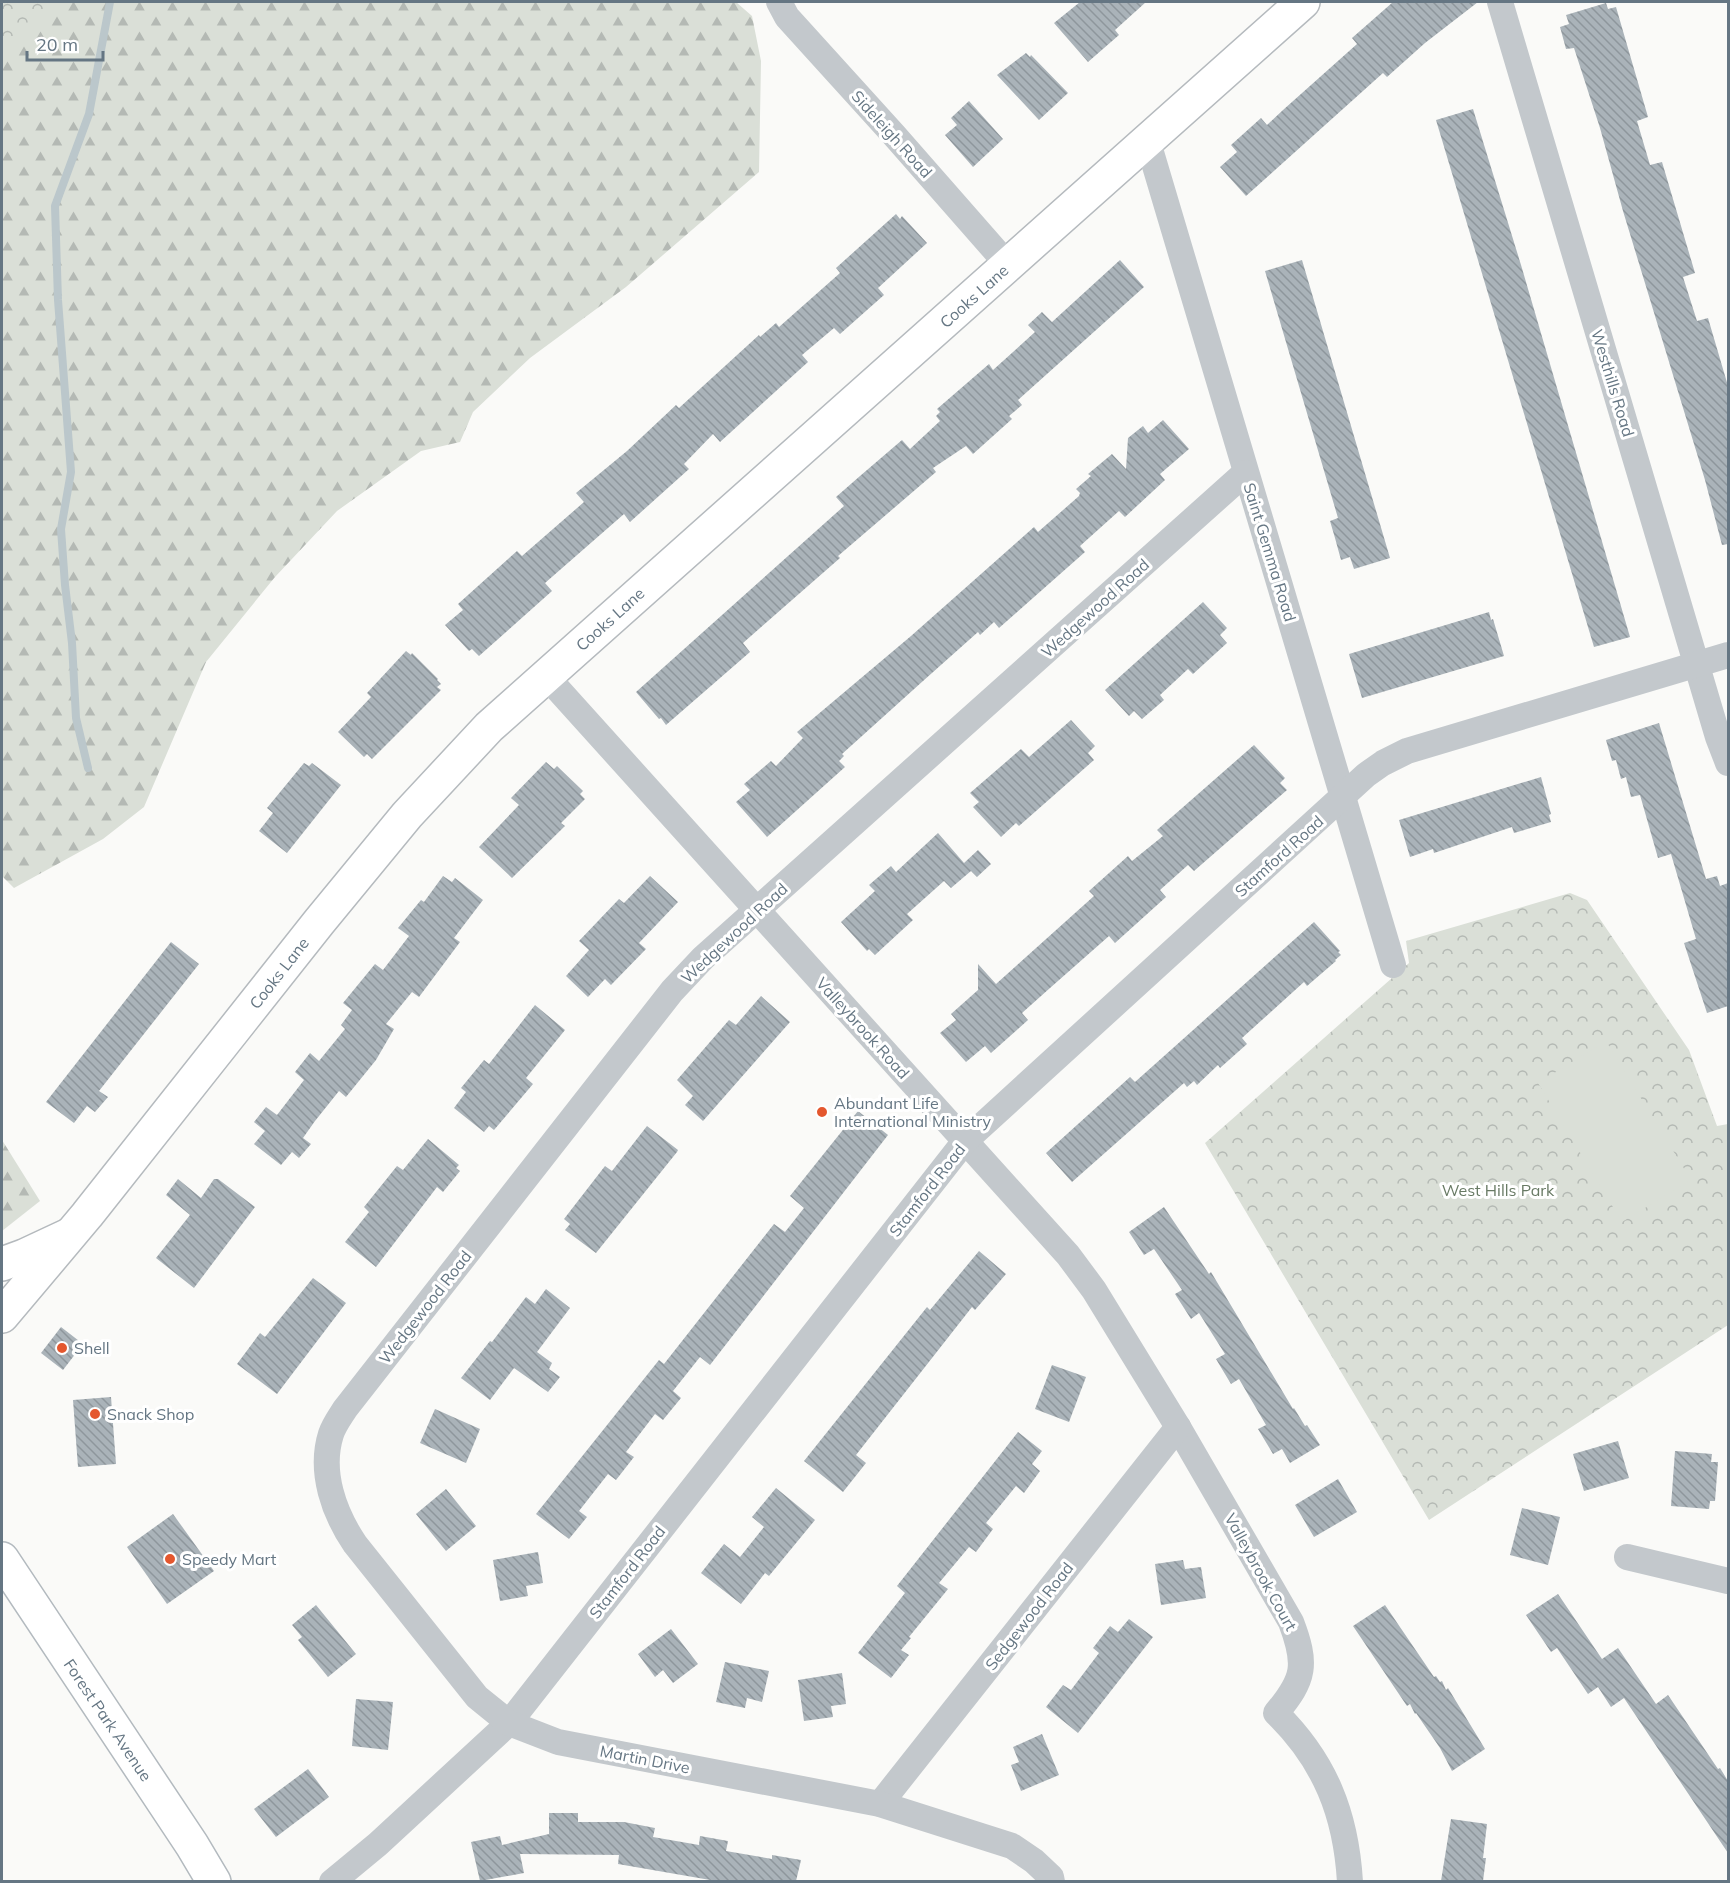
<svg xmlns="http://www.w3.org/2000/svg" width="1730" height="1883" font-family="Mulish,sans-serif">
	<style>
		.forest { fill: url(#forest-firs) }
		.park { fill: url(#park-crowns) }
		.pitch { fill: #dadfd7 }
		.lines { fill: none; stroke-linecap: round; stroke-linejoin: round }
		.stream { stroke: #bbc7cb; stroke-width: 8 }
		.building { fill: url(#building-back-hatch) }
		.secondary-casing { stroke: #b3babf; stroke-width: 36 }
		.primary-casing { stroke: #b5babe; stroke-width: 36 }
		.highway-casing { stroke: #b4b9bd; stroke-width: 36 }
		.street { stroke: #c3c8cc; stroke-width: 26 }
		.secondary { stroke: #fff; stroke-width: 33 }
		.primary { stroke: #fff; stroke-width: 33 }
		.highway { stroke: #fff; stroke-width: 33 }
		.poi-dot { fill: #e4572e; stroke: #fff; stroke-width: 2 }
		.labels { text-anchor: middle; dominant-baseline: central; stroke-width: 6; stroke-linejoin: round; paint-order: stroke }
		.street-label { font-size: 16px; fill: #657683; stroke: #fff }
		.poi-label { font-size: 16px; fill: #657683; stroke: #fff; text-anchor: start }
		.park-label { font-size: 16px; fill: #687a64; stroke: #fff }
	</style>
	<defs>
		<pattern id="forest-firs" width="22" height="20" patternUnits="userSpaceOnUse" patternTransform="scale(1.5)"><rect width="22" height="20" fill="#dadfd7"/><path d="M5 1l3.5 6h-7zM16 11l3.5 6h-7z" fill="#b4b9b4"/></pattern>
		<pattern id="park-crowns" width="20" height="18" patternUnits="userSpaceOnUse" patternTransform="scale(1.5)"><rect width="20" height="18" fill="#dadfd7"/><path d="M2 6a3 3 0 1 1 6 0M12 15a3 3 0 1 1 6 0" fill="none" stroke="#b4b9b4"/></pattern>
		<pattern id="building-back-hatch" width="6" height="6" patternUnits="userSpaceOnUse" patternTransform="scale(1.5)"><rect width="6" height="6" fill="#aab3b9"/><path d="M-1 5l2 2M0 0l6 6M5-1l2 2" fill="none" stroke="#8e969c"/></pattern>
	</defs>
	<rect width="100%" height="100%" fill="#fafaf8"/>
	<g class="forest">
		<path d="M 2,2 L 736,2 L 752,16 L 761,61 L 759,172 L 626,287 L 530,358 L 473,412 L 460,442 L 421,451 L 337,511 L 275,577 L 206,662 L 144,807 L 103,839 L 14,888 L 2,876 Z"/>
		<path d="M 2,1140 L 40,1201 L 2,1231 Z"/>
	</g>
	<g class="park">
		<path d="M 2,2 L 66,2 L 2,57 Z"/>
		<path d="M 1570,893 L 1587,900 L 1689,1050 L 1717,1126 L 1728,1124 L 1728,1325 L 1429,1520 L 1205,1143 L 1409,963 L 1406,941 Z"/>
	</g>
	<path class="pitch" d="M 1606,1041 L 1691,1180 L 1622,1222 L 1538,1083 Z"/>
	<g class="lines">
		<path class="stream" d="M 88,768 L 76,718 L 72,643 L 65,585 L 61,529 L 71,472 L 58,300 L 55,206 L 89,114 L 110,2"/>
	</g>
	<g class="building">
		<path d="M 1080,2 L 1146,2 L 1115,30 L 1119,35 L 1088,62 L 1054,23 Z"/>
		<path d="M 1393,2 L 1478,2 L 1425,43 L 1387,77 L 1383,73 L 1246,196 L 1220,167 L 1237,152 L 1231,145 L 1261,118 L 1267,125 L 1283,110 L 1357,44 L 1352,38 Z"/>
		<path d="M 1606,3 L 1608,9 L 1616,7 L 1648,117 L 1637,121 L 1650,165 L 1662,162 L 1695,273 L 1683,277 L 1697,321 L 1708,318 L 1728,386 L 1728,544 L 1722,545 L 1705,480 L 1623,211 L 1600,128 L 1574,48 L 1566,49 L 1560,27 L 1569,24 L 1566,15 Z"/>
		<path d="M 1026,53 L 1030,57 L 1031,55 L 1068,93 L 1039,120 L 997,75 Z"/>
		<path d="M 969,101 L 1003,139 L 973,167 L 945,135 L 957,125 L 951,118 Z"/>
		<path d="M 1473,109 L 1521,265 L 1630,637 L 1594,647 L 1436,120 Z"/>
		<path d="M 896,214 L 900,219 L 902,216 L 927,243 L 878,288 L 884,295 L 840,334 L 834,328 L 802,355 L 808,362 L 720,442 L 713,434 L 684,464 L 689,469 L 630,522 L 624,514 L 545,583 L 552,591 L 479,656 L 472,649 L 469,651 L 445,625 L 463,610 L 458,604 L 517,551 L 522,556 L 584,502 L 576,493 L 627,451 L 676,405 L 679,408 L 759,335 L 760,337 L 776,323 L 779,327 L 840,273 L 836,268 Z"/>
		<path d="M 1120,260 L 1144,287 L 1018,400 L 1022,405 L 1009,416 L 1012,419 L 973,454 L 966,446 L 933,468 L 936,472 L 838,556 L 840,558 L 743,643 L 750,652 L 666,725 L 661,718 L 659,719 L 636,692 L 844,506 L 836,497 L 860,476 L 902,440 L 910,449 L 940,421 L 936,416 L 940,412 L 937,409 L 989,364 L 993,370 L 1035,332 L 1028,325 L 1042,312 L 1052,322 Z"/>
		<path d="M 1302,260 L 1390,558 L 1354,569 L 1350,557 L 1341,560 L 1335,538 L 1330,521 L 1338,518 L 1265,271 Z"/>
		<path d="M 1163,420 L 1189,449 L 1160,474 L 1165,480 L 1125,517 L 1119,511 L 1080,546 L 1085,552 L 999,628 L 994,622 L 980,635 L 978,632 L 923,681 L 842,754 L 844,756 L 839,761 L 845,767 L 767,837 L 736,802 L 750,790 L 744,784 L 771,761 L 776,766 L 803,738 L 797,732 L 911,636 L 1034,527 L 1038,532 L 1079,496 L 1080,493 L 1076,489 L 1091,476 L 1088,474 L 1112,454 L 1126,469 L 1128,438 L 1143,426 L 1148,433 Z"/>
		<path d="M 1203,602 L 1227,628 L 1220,635 L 1227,643 L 1193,674 L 1188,669 L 1160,695 L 1164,700 L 1142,719 L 1134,711 L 1129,716 L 1105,690 Z"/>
		<path d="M 1489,612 L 1491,620 L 1493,619 L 1504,656 L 1362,698 L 1349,654 Z"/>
		<path d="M 406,651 L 411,655 L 412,653 L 438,679 L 437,680 L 441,684 L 437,687 L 441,690 L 372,759 L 367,754 L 364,757 L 338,732 L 371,697 L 367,693 Z"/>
		<path d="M 1071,720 L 1095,746 L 1088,753 L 1094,760 L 1019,826 L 1016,823 L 1001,837 L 973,807 L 979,802 L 970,793 L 1021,749 L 1029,757 Z"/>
		<path d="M 1659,723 L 1706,879 L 1717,876 L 1720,886 L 1728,883 L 1728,1006 L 1707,1013 L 1684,943 L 1696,939 L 1671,854 L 1658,858 L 1640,795 L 1631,797 L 1626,777 L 1621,779 L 1616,760 L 1612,761 L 1606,740 Z"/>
		<path d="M 1254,745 L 1285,778 L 1280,783 L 1287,790 L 1194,871 L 1188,865 L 1160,890 L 1166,897 L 1115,943 L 1109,936 L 1050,988 L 1022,1013 L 1028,1020 L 991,1053 L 985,1046 L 966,1062 L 940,1033 L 956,1020 L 951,1014 L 978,990 L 978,964 L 996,984 L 1094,896 L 1089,891 L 1128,856 L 1132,861 L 1163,836 L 1157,830 Z"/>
		<path d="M 546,762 L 554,769 L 557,766 L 583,791 L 580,794 L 585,799 L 561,823 L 565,826 L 512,878 L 479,847 L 519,805 L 511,798 Z"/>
		<path d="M 304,763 L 309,766 L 312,763 L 341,785 L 287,853 L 259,831 L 273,813 L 267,808 Z"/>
		<path d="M 1541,777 L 1551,814 L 1549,815 L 1551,822 L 1514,833 L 1512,827 L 1434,853 L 1433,849 L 1410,857 L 1399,820 Z"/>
		<path d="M 938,833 L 964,863 L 978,850 L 991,864 L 977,877 L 971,871 L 951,888 L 944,881 L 907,914 L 913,920 L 875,955 L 869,949 L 867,951 L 841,922 L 875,891 L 869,885 L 891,866 L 896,872 Z"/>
		<path d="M 443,876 L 452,882 L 455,878 L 483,900 L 454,938 L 460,942 L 419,997 L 412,992 L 386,1024 L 394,1029 L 376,1060 L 346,1097 L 339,1091 L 315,1121 L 303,1138 L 311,1144 L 299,1158 L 292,1152 L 281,1165 L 254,1144 L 265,1131 L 254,1122 L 266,1107 L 277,1115 L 304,1080 L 295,1072 L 310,1053 L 319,1061 L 345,1029 L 341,1025 L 352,1010 L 343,1003 L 375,964 L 383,970 L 409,936 L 398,928 L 421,900 L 424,902 Z"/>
		<path d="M 650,876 L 678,902 L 639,943 L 646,949 L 611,985 L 605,979 L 588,997 L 566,976 L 589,950 L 579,941 L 619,899 L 624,903 Z"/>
		<path d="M 1314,922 L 1340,951 L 1338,952 L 1341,955 L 1335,960 L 1336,961 L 1307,986 L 1304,982 L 1242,1038 L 1247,1044 L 1220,1068 L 1218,1065 L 1197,1085 L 1194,1081 L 1187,1087 L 1184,1083 L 1072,1182 L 1046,1153 L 1130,1077 L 1135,1082 Z"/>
		<path d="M 171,942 L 199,964 L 99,1091 L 108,1097 L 95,1112 L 87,1106 L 74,1123 L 46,1102 Z"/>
		<path d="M 761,996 L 790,1022 L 703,1121 L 685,1105 L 693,1096 L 677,1080 L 729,1020 L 736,1025 Z"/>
		<path d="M 535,1005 L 565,1030 L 526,1078 L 533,1084 L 494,1130 L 489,1126 L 484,1132 L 454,1108 L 466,1092 L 461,1088 L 484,1060 L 489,1064 Z"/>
		<path d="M 858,1111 L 888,1135 L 710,1365 L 700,1357 L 673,1391 L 681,1398 L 663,1420 L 655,1414 L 626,1452 L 634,1457 L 616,1480 L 608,1474 L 579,1511 L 587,1517 L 569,1539 L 536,1514 L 659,1360 L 664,1364 L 774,1224 L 785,1232 L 804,1208 L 790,1196 Z"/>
		<path d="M 647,1126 L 678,1150 L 677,1152 L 596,1253 L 565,1230 L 570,1224 L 564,1219 L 605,1166 L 612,1171 Z"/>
		<path d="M 428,1139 L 459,1165 L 456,1168 L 460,1171 L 443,1192 L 437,1187 L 376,1267 L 345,1242 L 369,1212 L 364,1207 L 397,1166 L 403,1170 Z"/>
		<path d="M 178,1179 L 201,1198 L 214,1179 L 218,1179 L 255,1207 L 194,1288 L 156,1258 L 190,1215 L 166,1195 Z"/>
		<path d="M 1164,1207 L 1209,1274 L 1211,1272 L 1293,1409 L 1294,1408 L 1305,1426 L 1307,1425 L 1320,1445 L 1290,1463 L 1282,1449 L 1273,1454 L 1258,1429 L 1266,1425 L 1239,1379 L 1231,1384 L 1216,1359 L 1225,1354 L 1199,1313 L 1191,1319 L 1175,1294 L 1182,1290 L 1154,1249 L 1144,1255 L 1129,1232 Z"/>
		<path d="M 979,1251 L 1006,1274 L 975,1310 L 972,1307 L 856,1455 L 866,1463 L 843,1492 L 804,1461 L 927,1307 L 930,1310 Z"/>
		<path d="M 313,1278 L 346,1303 L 277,1394 L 237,1364 L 260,1333 L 265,1337 Z"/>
		<path d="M 546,1289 L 570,1308 L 537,1352 L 552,1363 L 549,1369 L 560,1377 L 548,1392 L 514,1368 L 490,1400 L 461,1378 L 490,1341 L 492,1342 L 526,1297 L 535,1304 Z"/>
		<path d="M 61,1327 L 83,1344 L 63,1370 L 41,1353 Z"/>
		<path d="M 1052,1365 L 1086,1377 L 1069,1422 L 1035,1409 Z"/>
		<path d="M 111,1397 L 116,1464 L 78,1467 L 73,1400 Z"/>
		<path d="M 435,1409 L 480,1429 L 466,1463 L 420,1443 Z"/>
		<path d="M 1018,1432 L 1042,1451 L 1032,1464 L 1040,1471 L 1024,1493 L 1016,1486 L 986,1523 L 993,1529 L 976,1552 L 969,1547 L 939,1583 L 948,1589 L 909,1637 L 911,1638 L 901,1650 L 909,1655 L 891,1678 L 858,1653 L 905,1593 L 897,1586 Z"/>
		<path d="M 1618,1441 L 1629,1478 L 1584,1491 L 1573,1454 Z"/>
		<path d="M 1675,1451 L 1712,1454 L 1711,1462 L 1718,1462 L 1715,1501 L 1710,1501 L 1709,1509 L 1671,1506 Z"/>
		<path d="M 1338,1479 L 1357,1512 L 1314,1537 L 1295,1505 Z"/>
		<path d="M 776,1488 L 815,1520 L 769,1576 L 765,1573 L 741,1604 L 701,1573 L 724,1544 L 740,1557 L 764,1527 L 752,1517 Z"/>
		<path d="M 446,1489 L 476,1526 L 446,1551 L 416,1514 Z"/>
		<path d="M 1522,1508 L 1560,1517 L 1548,1565 L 1510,1555 Z"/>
		<path d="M 173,1514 L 214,1571 L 167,1604 L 127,1547 Z"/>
		<path d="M 538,1552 L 543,1583 L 526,1586 L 528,1596 L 500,1601 L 493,1560 Z"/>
		<path d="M 1183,1560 L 1185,1569 L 1201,1567 L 1206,1598 L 1161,1605 L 1155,1564 Z"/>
		<path d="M 1558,1594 L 1602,1659 L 1618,1648 L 1656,1704 L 1668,1695 L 1718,1769 L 1720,1768 L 1728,1781 L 1728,1853 L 1624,1698 L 1611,1707 L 1598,1687 L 1588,1694 L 1557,1648 L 1551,1652 L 1526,1615 Z"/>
		<path d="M 316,1605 L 356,1654 L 328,1677 L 298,1640 L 302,1637 L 292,1625 Z"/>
		<path d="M 1385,1605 L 1434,1677 L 1436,1676 L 1440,1682 L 1442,1681 L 1446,1690 L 1448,1688 L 1485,1749 L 1452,1771 L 1440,1748 L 1416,1713 L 1415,1714 L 1410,1704 L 1407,1706 L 1353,1626 Z"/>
		<path d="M 1129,1619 L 1153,1637 L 1078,1733 L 1046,1707 L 1063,1685 L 1071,1690 L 1099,1653 L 1093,1648 L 1110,1626 L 1118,1632 Z"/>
		<path d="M 671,1629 L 698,1664 L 673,1683 L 663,1670 L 655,1677 L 638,1654 Z"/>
		<path d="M 725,1662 L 769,1671 L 762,1702 L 747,1698 L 745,1708 L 716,1702 Z"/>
		<path d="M 842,1673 L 846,1704 L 831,1706 L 833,1717 L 804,1721 L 798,1680 Z"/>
		<path d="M 356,1699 L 393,1702 L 388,1750 L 352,1746 Z"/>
		<path d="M 1042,1734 L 1059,1775 L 1021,1791 L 1011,1765 L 1019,1762 L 1013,1747 Z"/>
		<path d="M 308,1769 L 329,1797 L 276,1837 L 254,1809 Z"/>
		<path d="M 549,1813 L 578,1813 L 578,1822 L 624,1822 L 655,1828 L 653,1837 L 699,1845 L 700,1836 L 728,1841 L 726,1851 L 772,1859 L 772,1855 L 801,1860 L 796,1881 L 716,1881 L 618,1864 L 619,1855 L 520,1854 L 524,1873 L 480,1881 L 471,1842 L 500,1836 L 502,1845 L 549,1834 Z"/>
		<path d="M 1451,1819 L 1487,1824 L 1483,1858 L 1486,1858 L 1483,1881 L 1441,1881 Z"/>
	</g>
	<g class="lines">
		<defs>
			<path id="secondary" d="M 2,1559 L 192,1845 L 214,1882"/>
			<path id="primary" d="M 2,1316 L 87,1215 L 319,922 L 407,815 L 489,727 L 1303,2"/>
			<path id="highway" d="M 2,1264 L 24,1256 L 69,1235"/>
		</defs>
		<use href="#secondary" class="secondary-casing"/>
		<use href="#primary" class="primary-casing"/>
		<use href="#highway" class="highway-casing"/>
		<g class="street">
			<path d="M 779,2 L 787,17 L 894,135 L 1008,265"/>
			<path d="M 1500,2 L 1718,737 L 1728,763"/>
			<path d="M 1147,139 L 1393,965"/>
			<path d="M 546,676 L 1068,1255 L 1094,1290 L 1178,1427 L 1291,1622 C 1307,1664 1305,1679 1276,1713 C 1325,1761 1346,1814 1350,1882"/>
			<path d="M 1627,1557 L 1728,1581"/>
			<path d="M 880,1804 L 1178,1427"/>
			<path d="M 332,1882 L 378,1844 L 509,1723 L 965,1141 L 1366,775 L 1383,763 L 1407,751 L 1728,655"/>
			<path d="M 1052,1882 L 1051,1877 L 1034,1861 L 1012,1846 L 880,1804 L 558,1742 L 509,1723 L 477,1697 L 355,1544 C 334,1513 319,1472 331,1434 C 334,1425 340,1417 345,1409 L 672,991 L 703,958 L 1245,473"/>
		</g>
		<use href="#secondary" class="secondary"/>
		<use href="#primary" class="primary"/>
		<use href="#highway" class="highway"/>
	</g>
	<g class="poi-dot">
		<circle cx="822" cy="1112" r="6"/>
		<circle cx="62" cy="1348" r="6"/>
		<circle cx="95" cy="1414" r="6"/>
		<circle cx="170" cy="1559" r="6"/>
	</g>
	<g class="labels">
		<g class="street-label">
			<text transform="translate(892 134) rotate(48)">Sideleigh Road</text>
			<text transform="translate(974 296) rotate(-42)">Cooks Lane</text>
			<text transform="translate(1613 383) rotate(73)">Westhills Road</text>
			<text transform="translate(1270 552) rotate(73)">Saint Gemma Road</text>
			<text transform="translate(1095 608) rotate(-42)">Wedgewood Road</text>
			<text transform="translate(610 619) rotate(-42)">Cooks Lane</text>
			<text transform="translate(1279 856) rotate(-42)">Stamford Road</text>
			<text transform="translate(734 933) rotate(-43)">Wedgewood Road</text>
			<text transform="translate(279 973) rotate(-52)">Cooks Lane</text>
			<text transform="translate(863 1028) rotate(48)">Valleybrook Road</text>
			<text transform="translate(927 1190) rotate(-52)">Stamford Road</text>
			<text transform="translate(425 1307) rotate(-52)">Wedgewood Road</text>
			<text transform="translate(627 1572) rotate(-52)">Stamford Road</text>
			<text transform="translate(1261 1572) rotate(61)">Valleybrook Court</text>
			<text transform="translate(1029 1616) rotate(-52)">Sedgewood Road</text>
			<text transform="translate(108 1720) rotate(56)">Forest Park Avenue</text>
			<text transform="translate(645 1759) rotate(11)">Martin Drive</text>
		</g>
		<g class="poi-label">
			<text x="834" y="1103">Abundant Life<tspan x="834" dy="18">International Ministry</tspan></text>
			<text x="74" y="1348">Shell</text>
			<text x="107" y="1414">Snack Shop</text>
			<text x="182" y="1559">Speedy Mart</text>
		</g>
		<g class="park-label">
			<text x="1498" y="1190">West Hills Park</text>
		</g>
	</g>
	<rect width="1730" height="1883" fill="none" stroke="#657683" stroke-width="6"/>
	<path d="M27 51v9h76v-9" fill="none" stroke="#657683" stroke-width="3"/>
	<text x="36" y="51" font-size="18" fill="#657683" stroke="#ffffff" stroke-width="4.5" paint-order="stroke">20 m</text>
</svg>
